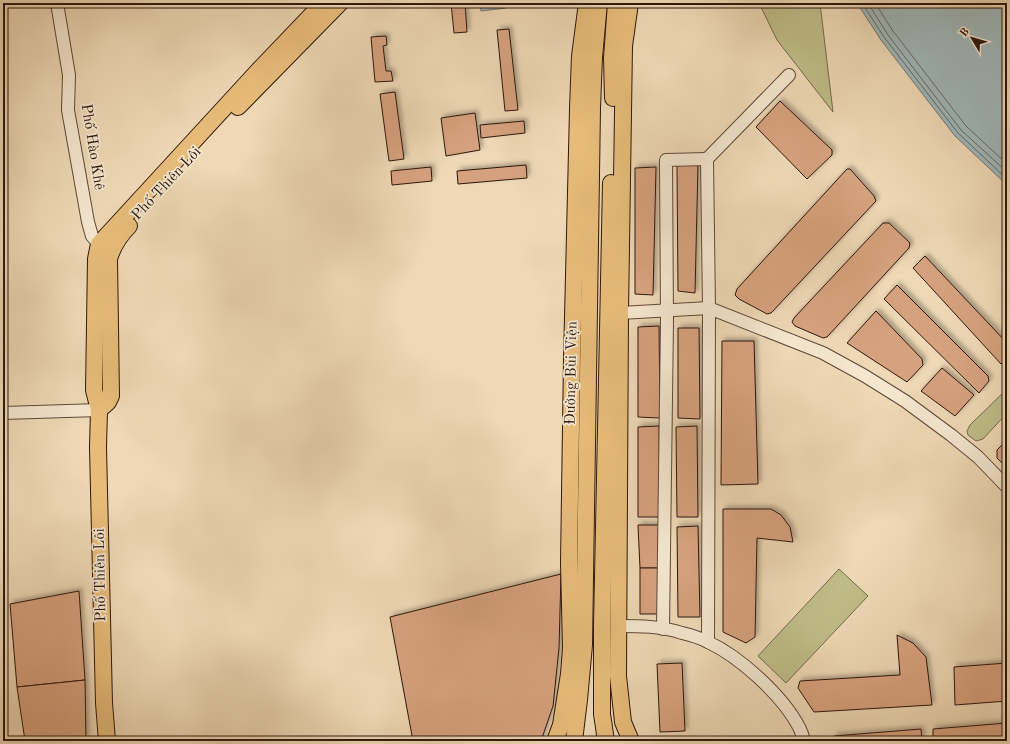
<svg xmlns="http://www.w3.org/2000/svg" width="1010" height="744" font-family="'Old Standard TT',serif">
	<style>
		.green { fill: #bfbd89; stroke: #766a4c }
		.water { fill: #9fb7b9; stroke: #727775 }
		.lines { fill: none; stroke-linecap: round; stroke-linejoin: round }
		.shore { stroke: #666864; stroke-width: 1 }
		.building { fill: #d6a17e; stroke: #2e180e; filter: url(#shadow) }
		.minor-casing { stroke: #5e4838; stroke-width: 14 }
		.major-casing { stroke: #2e180e; stroke-width: 18 }
		.minor { stroke: #f4e6cf; stroke-width: 12 }
		.major { stroke: #e7bc7a; stroke-width: 16 }
		.labels { text-anchor: middle; dominant-baseline: central; stroke-width: 3.5; stroke-linejoin: round; paint-order: stroke }
		.street-label { font-size: 15px; fill: #2e180e; stroke: #f4e6cf }
	</style>
	<defs>
		<filter id="shadow"><feDropShadow dx="3" dy="-3" stdDeviation="2" flood-color="#0004"/></filter>
	</defs>
	<rect width="100%" height="100%" fill="#eed8b5"/>
	<filter id="stains"><feTurbulence type="fractalNoise" baseFrequency=".005" numOctaves="4"/><feColorMatrix values="0 0 0 0 .2 0 0 0 0 .09 0 0 0 0 .02 0 0 0 .5 -.17"/></filter>
	<radialGradient id="worn" r=".72"><stop offset=".6" stop-color="#630" stop-opacity="0"/><stop offset="1" stop-color="#630" stop-opacity=".3"/></radialGradient>
	<g class="green">
		<path d="M 759,3 L 820,3 L 833,112 L 777,40 Z"/>
		<path d="M 1007,389 L 1007,413 L 983,439 L 976,441 L 968,435 L 967,431 L 970,425 Z"/>
		<path d="M 839,569 L 868,596 L 786,683 L 758,656 Z"/>
	</g>
	<g class="water">
		<path d="M 480,3 L 505,3 L 506,8 L 481,11 Z"/>
		<path d="M 857,3 L 1007,3 L 1007,185 L 955,136 L 881,40 Z"/>
	</g>
	<g class="lines">
		<g class="shore">
			<path d="M 862,3 L 884,37 L 958,133 L 1007,179"/>
			<path d="M 868,3 L 888,35 L 961,130 L 1007,172"/>
			<path d="M 875,3 L 893,31 L 966,126 L 1007,164"/>
		</g>
	</g>
	<g class="building">
		<path d="M 451,3 L 465,3 L 467,32 L 454,33 Z"/>
		<path d="M 509,29 L 518,110 L 505,111 L 497,30 Z"/>
		<path d="M 386,36 L 387,45 L 383,46 L 386,71 L 391,71 L 393,81 L 375,82 L 371,37 Z"/>
		<path d="M 395,92 L 404,159 L 389,161 L 380,94 Z"/>
		<path d="M 780,101 L 832,150 L 832,155 L 807,179 L 756,127 Z"/>
		<path d="M 475,113 L 480,150 L 446,156 L 441,118 Z"/>
		<path d="M 524,121 L 525,133 L 481,138 L 480,125 Z"/>
		<path d="M 698,164 L 695,293 L 678,291 L 677,165 Z"/>
		<path d="M 526,165 L 527,178 L 458,184 L 457,171 Z"/>
		<path d="M 431,167 L 432,181 L 392,185 L 391,171 Z"/>
		<path d="M 656,167 L 653,295 L 635,294 L 635,168 Z"/>
		<path d="M 847,169 L 850,169 L 874,196 L 876,201 L 771,313 L 767,314 L 739,299 L 735,295 L 737,289 Z"/>
		<path d="M 883,223 L 889,223 L 910,243 L 909,248 L 827,337 L 823,338 L 795,326 L 792,322 L 794,318 Z"/>
		<path d="M 925,256 L 1007,343 L 1007,358 L 1001,364 L 913,268 Z"/>
		<path d="M 897,285 L 988,376 L 989,381 L 979,393 L 884,299 Z"/>
		<path d="M 876,311 L 922,359 L 923,365 L 907,382 L 847,343 Z"/>
		<path d="M 659,326 L 660,418 L 638,417 L 638,327 Z"/>
		<path d="M 678,328 L 699,328 L 700,419 L 678,418 Z"/>
		<path d="M 722,341 L 754,341 L 758,484 L 721,485 Z"/>
		<path d="M 942,368 L 974,395 L 955,416 L 921,391 Z"/>
		<path d="M 659,426 L 660,517 L 638,517 L 638,427 Z"/>
		<path d="M 697,426 L 698,517 L 677,517 L 676,427 Z"/>
		<path d="M 1007,440 L 1007,468 L 997,458 L 997,450 Z"/>
		<path d="M 723,509 L 771,509 L 781,515 L 790,527 L 793,542 L 757,538 L 755,637 L 746,643 L 723,632 Z"/>
		<path d="M 638,525 L 659,525 L 660,568 L 640,568 Z"/>
		<path d="M 698,526 L 700,617 L 678,617 L 677,527 Z"/>
		<path d="M 640,568 L 660,568 L 661,614 L 640,614 Z"/>
		<path d="M 561,574 L 559,648 L 553,706 L 541,741 L 413,741 L 390,617 Z"/>
		<path d="M 79,591 L 85,680 L 17,687 L 10,604 Z"/>
		<path d="M 897,635 L 913,643 L 926,657 L 932,705 L 814,712 L 798,688 L 800,681 L 900,675 Z"/>
		<path d="M 682,663 L 685,731 L 660,732 L 657,664 Z"/>
		<path d="M 1007,663 L 1007,701 L 955,705 L 954,667 Z"/>
		<path d="M 85,680 L 86,741 L 25,741 L 17,687 Z"/>
		<path d="M 1007,723 L 1007,741 L 933,741 L 933,729 Z"/>
		<path d="M 921,729 L 922,741 L 834,741 L 834,736 Z"/>
	</g>
	<g class="lines">
		<defs>
			<g id="minor">
				<path d="M 57,3 L 69,75 L 68,110 L 88,222 L 92,236 L 99,244"/>
				<path d="M 620,313 L 709,308 L 823,353 L 865,376 L 905,401 L 951,435 L 978,457 L 1007,487"/>
				<path d="M 3,413 L 99,410"/>
				<path d="M 618,626 C 639,626 662,626 682,633 C 691,635 700,638 708,642 C 740,657 782,695 799,727 C 801,731 803,736 804,741"/>
				<path d="M 663,629 L 667,321 L 666,160 L 707,159"/>
				<path d="M 708,642 L 709,308 L 707,159 L 789,75"/>
			</g>
			<g id="major">
				<path d="M 630,3 L 624,46 L 620,313 L 618,676 L 623,722 L 631,741"/>
				<path d="M 613,98 L 612,58 L 616,3"/>
				<path d="M 238,107 L 340,3"/>
				<path d="M 99,410 L 108,402 L 111,396 L 109,259 C 113,245 119,236 129,226"/>
				<path d="M 107,741 L 104,703 L 98,447 L 99,410 L 94,390 L 96,259 L 99,244 L 258,71 L 323,3"/>
				<path d="M 555,741 L 561,725 L 569,674 L 571,648 L 569,563 L 572,359 L 578,109 L 580,56 L 587,3"/>
				<path d="M 574,741 L 579,700 L 584,645 L 592,108 L 594,57 L 599,3"/>
				<path d="M 606,741 L 602,714 L 602,626 L 611,183"/>
			</g>
		</defs>
		<use href="#minor" class="minor-casing"/>
		<use href="#major" class="major-casing"/>
		<use href="#minor" class="minor"/>
		<use href="#major" class="major"/>
	</g>
	<g class="labels">
		<g class="street-label">
			<text transform="translate(92 147) rotate(81)">Phố Hào Khê</text>
			<text transform="translate(167 184) rotate(-47)">Phố Thiên Lôi</text>
			<text transform="translate(572 373) rotate(-89)">Đường Bùi Viện</text>
			<text transform="translate(101 575) rotate(-91)">Phố Thiên Lôi</text>
		</g>
	</g>
	<rect width="1010" height="744" fill="none" stroke="#eed8b5" stroke-width="16"/>
	<rect x="4" y="4" width="1002" height="736" fill="none" stroke="#2e180e" stroke-width="2"/>
	<rect x="8" y="8" width="994" height="728" fill="none" stroke="#2e180e"/>
	<g transform="translate(972 38) rotate(308)" stroke="#f4e6cf" stroke-width="3" paint-order="stroke">
	<path d="M0-3L7 15L0 10L-7 15Z" fill="#2e180e"/>
	<text y="-6" font-size="11" font-weight="bold" text-anchor="middle" fill="#2e180e">B</text>
	</g>
	<rect width="100%" height="100%" filter="url(#stains)"/>
	<rect width="100%" height="100%" fill="url(#worn)"/>
</svg>
